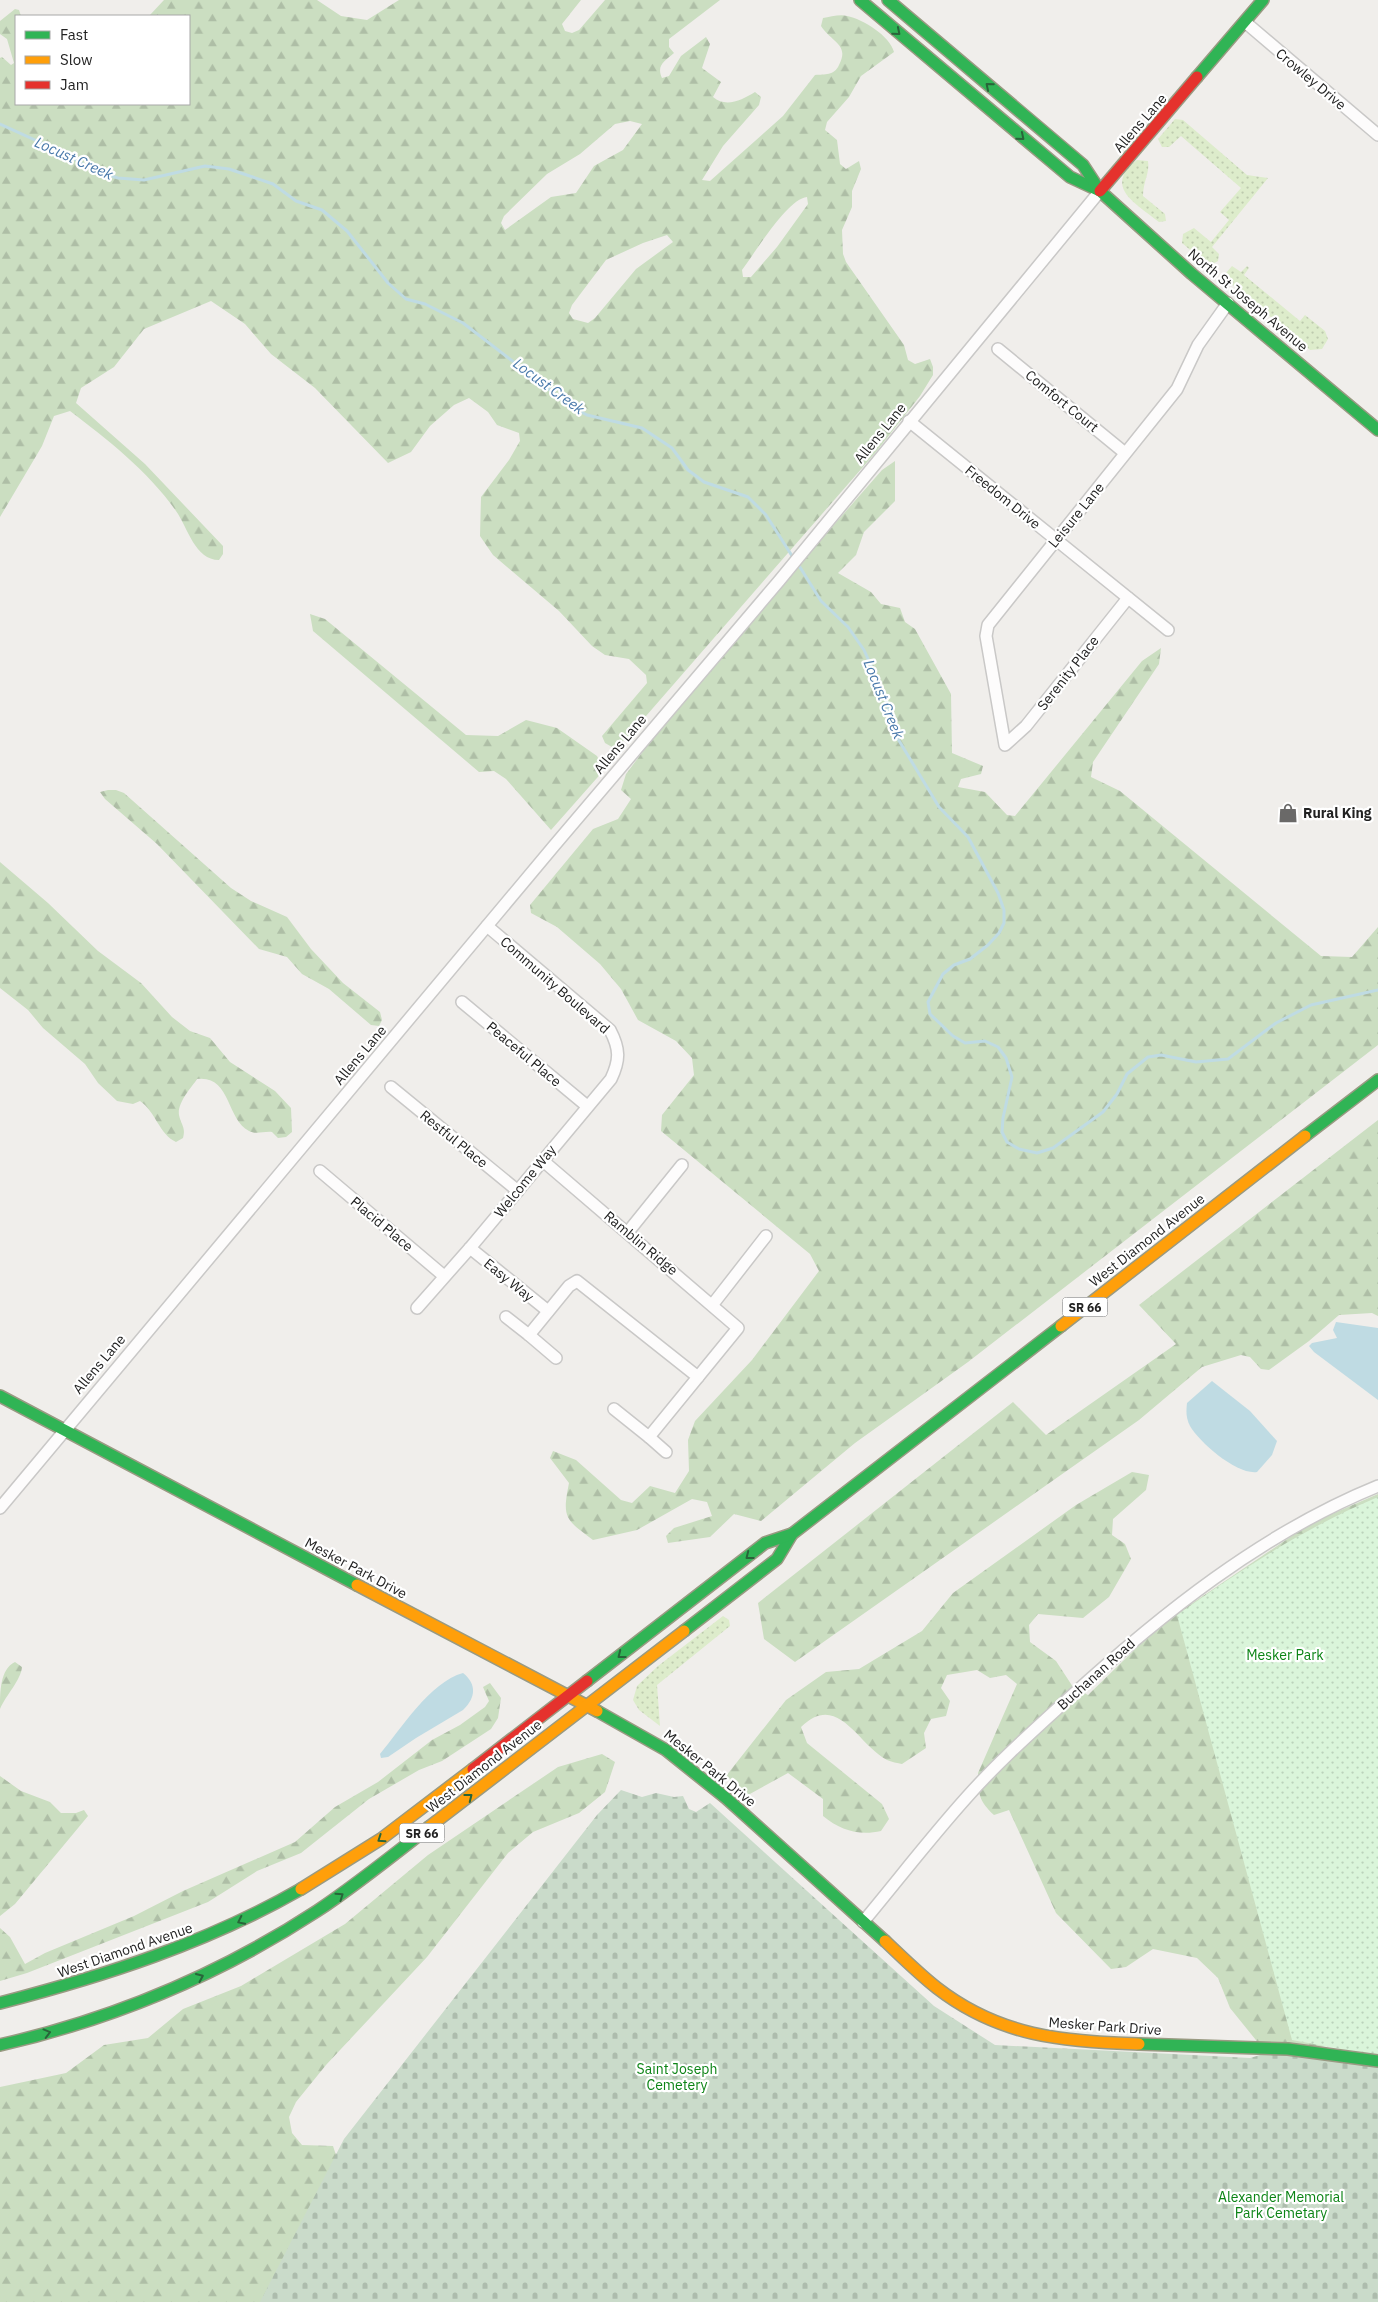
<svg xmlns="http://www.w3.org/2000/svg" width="1378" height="2302" font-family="'IBM Plex Sans',sans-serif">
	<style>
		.grass { fill: url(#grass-dots) }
		.forest { fill: url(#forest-firs); fill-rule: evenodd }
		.cemetery { fill: url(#cemetery-stones) }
		.park { fill: url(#park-dots) }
		.water { fill: #bfdbe3 }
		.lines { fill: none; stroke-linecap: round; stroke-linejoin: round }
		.stream { stroke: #bfdbe3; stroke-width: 3 }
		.street-casing { stroke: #c9c8c7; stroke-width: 14 }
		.fast-casing { stroke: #999a82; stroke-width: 14 }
		.slow-casing { stroke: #999a82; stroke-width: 14 }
		.jam-casing { stroke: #999a82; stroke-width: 14 }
		.street { stroke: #fdfcfc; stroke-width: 11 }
		.fast { stroke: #30b455; stroke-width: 11 }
		.slow { stroke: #ff9f0a; stroke-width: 11 }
		.jam { stroke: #e5322d; stroke-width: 11 }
		.oneway { stroke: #286439 }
		.labels { text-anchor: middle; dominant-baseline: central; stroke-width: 4.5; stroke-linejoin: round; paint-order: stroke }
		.shield { fill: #fff; stroke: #646464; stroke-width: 1 }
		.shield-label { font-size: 12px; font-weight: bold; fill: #222 }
		.street-label { font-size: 14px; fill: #222; stroke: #fff }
		.poi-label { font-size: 14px; font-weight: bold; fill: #222; stroke: #fff; text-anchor: start }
		.park-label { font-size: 14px; fill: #0c8416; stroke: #fff }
		.water-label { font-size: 15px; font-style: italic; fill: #4a7aab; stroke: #fff }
	</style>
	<defs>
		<pattern id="grass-dots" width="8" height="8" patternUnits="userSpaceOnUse" patternTransform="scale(1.25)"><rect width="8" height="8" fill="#ddeccb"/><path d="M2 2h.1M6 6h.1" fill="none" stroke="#bdcaae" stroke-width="1.8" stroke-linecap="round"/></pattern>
		<pattern id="forest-firs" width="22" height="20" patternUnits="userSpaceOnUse" patternTransform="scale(1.25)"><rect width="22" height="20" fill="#cbdec1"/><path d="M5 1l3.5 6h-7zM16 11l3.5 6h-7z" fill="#aebea6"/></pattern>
		<pattern id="cemetery-stones" width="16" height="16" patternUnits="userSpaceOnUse" patternTransform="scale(1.25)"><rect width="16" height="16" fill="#cadbca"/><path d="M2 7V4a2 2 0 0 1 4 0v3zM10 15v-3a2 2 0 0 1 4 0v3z" fill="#adbcad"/></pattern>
		<pattern id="park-dots" width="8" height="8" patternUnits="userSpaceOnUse" patternTransform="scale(1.25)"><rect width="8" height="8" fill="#daf5da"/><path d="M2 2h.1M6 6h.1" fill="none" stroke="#bbd2bb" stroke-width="1.8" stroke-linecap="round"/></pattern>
	</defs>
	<rect width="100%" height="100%" fill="#f0eeeb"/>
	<g class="grass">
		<path d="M 1175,119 L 1183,120 L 1247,175 L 1268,178 L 1212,247 L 1219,254 L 1218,261 L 1209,266 L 1182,243 L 1183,234 L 1194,228 L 1211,242 L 1229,220 L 1220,212 L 1241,188 L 1181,136 L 1169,147 L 1162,147 L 1158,139 Z"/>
		<path d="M 1137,160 L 1148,161 C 1150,173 1143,181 1143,196 L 1165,214 L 1166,221 L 1159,222 C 1137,204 1102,187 1137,160 Z"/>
		<path d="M 1232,266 L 1241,272 L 1247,266 L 1249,268 L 1244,275 L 1300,321 L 1305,315 L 1325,331 L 1328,339 L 1322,349 L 1310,350 L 1228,281 L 1226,273 Z"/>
		<path d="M 723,1616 L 729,1620 L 730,1626 L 657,1685 L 660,1726 L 639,1710 L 633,1700 L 637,1686 L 658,1666 Z"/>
	</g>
	<g class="forest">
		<path d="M 164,0 L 317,0 L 341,16 L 367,20 L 399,0 L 581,0 L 562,24 L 565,31 L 572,33 L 579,30 L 605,0 L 720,0 L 669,39 L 669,47 L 674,53 C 665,61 656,65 662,78 L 669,76 L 681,56 L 706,37 L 710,44 L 702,68 L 721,82 L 713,97 C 726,108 742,100 755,92 L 761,97 L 759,105 L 723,146 L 702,180 L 710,181 L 783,116 L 815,75 C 825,74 834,76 839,65 C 850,44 831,42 821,26 L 823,18 C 830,17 840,14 847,16 C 863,19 890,36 894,52 L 861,76 L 849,97 L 827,122 L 825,130 L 837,140 L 840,164 L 846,169 L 859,161 L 861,169 L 852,191 L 852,207 L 842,230 L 843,254 L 846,262 L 904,345 L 908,360 L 915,364 L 930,359 L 933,367 L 933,375 L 920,396 L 876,452 L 626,739 L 612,747 L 605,743 L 602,736 L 647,683 L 646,675 L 629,659 L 605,655 L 592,646 L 559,611 L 493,555 L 480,536 L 481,497 L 509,460 L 520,441 L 519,433 L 497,425 L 488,412 L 469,398 L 454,405 L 430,426 L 411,452 L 388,463 L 315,388 L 271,354 L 245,324 L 211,301 L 144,329 L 114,367 L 81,388 L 76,403 L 145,464 L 223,546 L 223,554 L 219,560 C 195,560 188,528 176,511 C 149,472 107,439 70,411 L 54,416 L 42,446 L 0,517 L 0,58 L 2,57 L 11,65 L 14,63 L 7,39 L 0,34 L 0,21 L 15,9 L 19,10 L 21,16 L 16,16 L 16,104 L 189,104 L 189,16 L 149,16 ZM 630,121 L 642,124 L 623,150 L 594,166 L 576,193 L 551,197 L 505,230 L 501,223 L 504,216 L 547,174 L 580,154 L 615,124 ZM 807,197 L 808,204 L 777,247 L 751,277 L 743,277 L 742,270 C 755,253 787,199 807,197 ZM 667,235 L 673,242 L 636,269 L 595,318 L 588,323 L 573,319 L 569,313 L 572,305 L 606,260 L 643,243 Z"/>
		<path d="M 895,461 L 895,501 L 864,532 L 856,555 L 838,573 L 871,592 L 881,604 L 900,608 L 905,622 L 915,629 L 951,694 L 952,753 L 983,766 L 981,774 L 961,779 L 958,787 L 985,792 L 1007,815 L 1015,816 L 1142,661 L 1161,648 L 1159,664 L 1093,762 L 1091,777 L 1120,791 L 1321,956 L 1352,957 L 1378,927 L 1378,1045 L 968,1362 L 855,1443 L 761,1521 L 734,1514 L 710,1537 L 668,1543 L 666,1536 L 674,1528 L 712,1516 L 707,1502 L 692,1499 L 637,1530 L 593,1540 C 565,1519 562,1518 569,1483 L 550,1458 L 553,1451 L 576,1460 L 621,1500 L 632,1503 L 650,1486 L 675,1493 L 689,1471 L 688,1440 L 695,1421 L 752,1360 L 819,1271 L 810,1254 L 661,1131 L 662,1115 L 694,1075 L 692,1058 L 676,1041 L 638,1020 L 621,989 L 600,964 L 557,927 L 531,913 L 530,905 L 593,829 L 618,819 L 631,799 L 621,790 L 626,774 L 689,690 L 882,470 Z"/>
		<path d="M 310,614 L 325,619 L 466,735 L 498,736 L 526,720 L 557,728 L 597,756 L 604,770 L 551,830 L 506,779 L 494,771 L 479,772 L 313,631 Z"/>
		<path d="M 108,790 L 116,790 L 124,793 L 231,888 L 251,901 L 287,917 L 311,949 L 343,983 L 380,1012 L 382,1020 L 379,1026 L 371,1025 L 329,989 L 302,974 L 287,957 L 259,949 L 157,844 L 105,799 L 100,792 Z"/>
		<path d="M 0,862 L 48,903 L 98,951 L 141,983 L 172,1017 L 190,1031 L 210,1038 L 230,1062 L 275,1091 L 291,1108 L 292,1132 L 286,1137 L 278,1138 L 272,1132 C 264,1131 256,1135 249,1131 C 226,1119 231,1075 197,1079 C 191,1088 177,1103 179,1115 C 181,1125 186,1127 183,1138 L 176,1142 C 159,1134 156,1112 140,1101 L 133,1104 L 117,1101 L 98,1083 L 85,1064 L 43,1028 L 28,1010 L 0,988 Z"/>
		<path d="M 1378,1120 L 1378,1316 L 1372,1313 L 1339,1315 L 1309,1341 L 1269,1370 L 1261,1369 L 1250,1357 L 1241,1355 L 1202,1367 L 1139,1420 L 795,1662 L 764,1639 L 758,1603 L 1013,1402 L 1046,1435 L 1176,1344 L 1139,1305 Z"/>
		<path d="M 1132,1472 L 1149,1475 L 1146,1490 L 1113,1519 L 1112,1535 L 1125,1544 L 1131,1559 L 1109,1597 L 1083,1618 L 1038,1614 L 1029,1625 L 1030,1642 L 1056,1661 L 1073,1687 L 1088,1695 L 1160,1625 L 1311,1523 L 1378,1494 L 1378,2038 L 1268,2055 L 1230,2008 L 1218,1978 L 1197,1958 L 1153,1949 L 1126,1967 L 1111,1969 L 1056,1913 L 1009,1810 L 994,1815 C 979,1801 978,1794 978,1773 L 1017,1684 L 1006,1675 L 990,1678 L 977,1670 L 947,1675 L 941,1688 L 950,1701 L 946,1716 L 931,1719 L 924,1733 L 926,1748 L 902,1764 C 898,1763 891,1762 887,1760 C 857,1744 838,1691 801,1727 L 807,1743 L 882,1804 L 889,1819 L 881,1831 C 859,1836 840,1830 823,1816 L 823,1799 L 788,1773 L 748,1795 L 726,1776 L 786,1700 L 826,1672 L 859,1669 L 922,1631 L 953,1593 L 1076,1505 Z"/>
		<path d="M 15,1662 L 22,1667 C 21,1680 6,1695 0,1709 C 0,1692 0,1669 15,1662 Z"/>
		<path d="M 490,1683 L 501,1698 L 498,1718 L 491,1729 L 442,1761 L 419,1770 L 369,1799 L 301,1853 L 257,1871 L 208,1902 L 27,1973 L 0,1981 L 0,1928 L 10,1937 L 25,1964 L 45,1953 L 134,1916 L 183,1891 L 295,1842 L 335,1807 L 378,1782 L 432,1740 L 460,1725 L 485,1707 L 489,1701 L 483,1687 Z"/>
		<path d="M 602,1754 L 615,1762 L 605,1792 L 579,1813 L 533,1832 L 508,1853 L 427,1957 L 326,2065 L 296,2102 L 289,2117 L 292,2133 L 302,2145 L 333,2146 L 338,2161 L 271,2302 L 0,2302 L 0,2087 L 66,2073 L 104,2045 L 148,2038 L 183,2009 L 241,1986 L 345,1924 L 428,1855 L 558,1767 Z"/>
		<path d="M 0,1776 L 21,1791 L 50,1802 L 61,1813 L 76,1813 L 84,1810 L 88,1816 L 15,1904 L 0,1916 Z"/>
	</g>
	<path class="cemetery" d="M 621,1790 L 642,1797 L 656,1793 L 674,1797 L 683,1796 L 689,1809 L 696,1812 L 710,1803 L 934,2006 L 995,2045 L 1250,2058 L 1277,2050 L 1378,2062 L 1378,2302 L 260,2302 L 344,2139 L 597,1815 Z"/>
	<path class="park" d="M 1378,1497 L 1378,2056 L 1292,2040 L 1177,1615 C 1240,1570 1306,1527 1378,1497 Z"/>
	<g class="water">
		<path d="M 1336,1322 L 1378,1328 L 1378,1400 L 1314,1352 L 1309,1346 L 1312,1343 L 1337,1338 L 1333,1330 Z"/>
		<path d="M 1212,1381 L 1250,1411 L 1277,1441 L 1272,1455 L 1257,1472 C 1237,1475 1200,1443 1190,1426 C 1186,1418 1186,1412 1187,1403 Z"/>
		<path d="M 463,1673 C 477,1684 476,1698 463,1710 L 416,1738 L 388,1757 L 381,1758 L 380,1754 C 401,1729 430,1682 463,1673 Z"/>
	</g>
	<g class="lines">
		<g class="stream">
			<path d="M 0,124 L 68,155 L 93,170 L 118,178 L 144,180 L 205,166 L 229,169 L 273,184 L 296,201 L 322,210 L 347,231 L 388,283 L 406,299 L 425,304 L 463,323 L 572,407 L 587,415 L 642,428 L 672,448 L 688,470 L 704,482 L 748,497 L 766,515 L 794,559"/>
			<path d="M 798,564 L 821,601 L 848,627 L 864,650 L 886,699 L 895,734 L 939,807 L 968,837 L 998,893 L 1004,910 L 1004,923 L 999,933 L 988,945 L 970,959 L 954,965 L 943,974 L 928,1002 L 930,1014 L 953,1036 L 965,1043 L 985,1041 L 998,1047 L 1006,1058 L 1012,1077 L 1003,1118 L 1002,1132 L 1007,1142 L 1019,1149 L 1037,1153 L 1053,1148 L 1103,1112 L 1117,1094 L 1127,1074 L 1148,1057 L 1161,1055 L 1196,1062 L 1228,1059 L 1276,1023 L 1311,1005 L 1378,990"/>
		</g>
		<defs>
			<g id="street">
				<path d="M 1245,22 L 1378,135"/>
				<path d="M 998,349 L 1125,453"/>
				<path d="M 909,421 L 1168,630"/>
				<path d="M 1128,598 L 1026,726 L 1005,745 L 986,636 L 988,625 L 1177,389 L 1198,345 L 1228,303"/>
				<path d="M 462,1002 L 587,1106"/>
				<path d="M 391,1087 L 518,1191"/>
				<path d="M 542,1160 L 738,1328 L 698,1377"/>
				<path d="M 320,1171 L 444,1276"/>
				<path d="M 628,1232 L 682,1165"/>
				<path d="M 470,1248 L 548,1311"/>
				<path d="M 713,1304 L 766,1236"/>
				<path d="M 417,1308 L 470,1248 L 611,1079 C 620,1060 620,1049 610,1030 L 487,926"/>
				<path d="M 506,1317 L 529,1335 L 569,1286 L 577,1281 L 698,1377 L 649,1437 L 614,1409"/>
				<path d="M 529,1335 L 556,1358"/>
				<path d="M 649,1437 L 666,1452"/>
				<path d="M 0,1508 L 553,847 L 779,581 L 1100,191"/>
				<path d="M 863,1922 C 898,1880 931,1837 967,1797 C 998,1762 1033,1731 1068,1699 C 1160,1615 1262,1533 1378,1486"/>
			</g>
			<g id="fast">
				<path d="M 860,0 L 1070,177 L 1100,191"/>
				<path d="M 888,0 L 1083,165 L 1100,191 L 1192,274 L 1378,430"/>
				<path d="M 1197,77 L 1263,0"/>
				<path d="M 1305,1136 L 1378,1080"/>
				<path d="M 0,1396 L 357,1585"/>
				<path d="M 684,1631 L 777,1559 L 792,1534 L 1061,1326"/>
				<path d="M 587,1681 L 765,1543 L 792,1534"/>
				<path d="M 597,1711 L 666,1750 L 726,1798 L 885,1941"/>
				<path d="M 0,2003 C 104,1976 207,1943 301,1889"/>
				<path d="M 1139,2044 L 1288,2049 L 1378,2061"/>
				<path d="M 0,2045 C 113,2019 219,1975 317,1911 C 356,1885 392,1856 429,1827"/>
			</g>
			<g id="slow">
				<path d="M 1061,1326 L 1305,1136"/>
				<path d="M 357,1585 L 597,1711"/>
				<path d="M 429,1827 L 684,1631"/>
				<path d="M 301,1889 L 381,1839 L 473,1769"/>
				<path d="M 885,1941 C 902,1957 919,1974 937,1988 C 999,2036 1063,2042 1139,2044"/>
			</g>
			<g id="jam">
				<path d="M 1100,191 L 1197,77"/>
				<path d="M 473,1769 L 587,1681"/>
			</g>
		</defs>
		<use href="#street" class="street-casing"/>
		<use href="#fast" class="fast-casing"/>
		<use href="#slow" class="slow-casing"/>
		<use href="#jam" class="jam-casing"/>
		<use href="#street" class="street"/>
		<use href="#fast" class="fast"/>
		<use href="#slow" class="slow"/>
		<use href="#jam" class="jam"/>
	</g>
	<defs><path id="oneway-chevron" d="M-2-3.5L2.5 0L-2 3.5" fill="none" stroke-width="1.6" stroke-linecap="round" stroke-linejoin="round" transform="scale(1.25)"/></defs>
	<g class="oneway">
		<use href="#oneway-chevron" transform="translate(897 32) rotate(40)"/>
		<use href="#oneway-chevron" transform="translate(989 86) rotate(-140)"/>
		<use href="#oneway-chevron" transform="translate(1021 137) rotate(40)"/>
		<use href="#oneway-chevron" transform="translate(749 1556) rotate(142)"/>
		<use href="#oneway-chevron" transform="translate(621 1655) rotate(142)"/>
		<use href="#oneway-chevron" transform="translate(469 1797) rotate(-38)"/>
		<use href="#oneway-chevron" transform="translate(381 1839) rotate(146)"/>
		<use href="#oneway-chevron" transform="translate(340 1896) rotate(-35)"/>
		<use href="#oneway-chevron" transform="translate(241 1921) rotate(154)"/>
		<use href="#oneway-chevron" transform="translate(200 1977) rotate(-24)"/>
		<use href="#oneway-chevron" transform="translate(47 2033) rotate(-15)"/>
	</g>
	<defs>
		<symbol id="shop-bare" viewBox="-9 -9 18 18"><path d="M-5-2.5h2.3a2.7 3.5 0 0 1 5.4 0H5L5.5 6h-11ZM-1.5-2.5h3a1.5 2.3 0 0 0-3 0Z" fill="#6a6968" stroke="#fff" stroke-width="2.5" paint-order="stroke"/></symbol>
	</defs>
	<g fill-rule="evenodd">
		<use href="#shop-bare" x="1274" y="799" width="28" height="28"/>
	</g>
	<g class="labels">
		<g class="shield">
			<rect x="1062.5" y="1297.5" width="45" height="19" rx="4"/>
			<rect x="399.5" y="1823.5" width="45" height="19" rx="4"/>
		</g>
		<g class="shield-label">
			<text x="1085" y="1307">SR 66</text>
			<text x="422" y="1833">SR 66</text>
		</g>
		<g class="street-label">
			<text transform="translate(1311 79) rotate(40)">Crowley Drive</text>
			<text transform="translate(1140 123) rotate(-49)">Allens Lane</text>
			<text transform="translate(1248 300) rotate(40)">North St Joseph Avenue</text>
			<text transform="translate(1062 401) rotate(39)">Comfort Court</text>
			<text transform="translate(880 433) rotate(-51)">Allens Lane</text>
			<text transform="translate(1003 497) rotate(39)">Freedom Drive</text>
			<text transform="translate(1076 515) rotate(-51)">Leisure Lane</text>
			<text transform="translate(1068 673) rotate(-52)">Serenity Place</text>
			<text transform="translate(620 744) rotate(-50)">Allens Lane</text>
			<text transform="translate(555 985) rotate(41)">Community Boulevard</text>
			<text transform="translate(524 1054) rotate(40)">Peaceful Place</text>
			<text transform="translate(360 1055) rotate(-50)">Allens Lane</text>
			<text transform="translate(454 1139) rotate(39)">Restful Place</text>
			<text transform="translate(525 1181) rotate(-51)">Welcome Way</text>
			<text transform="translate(382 1224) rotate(40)">Placid Place</text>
			<text transform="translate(1147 1240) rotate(-38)">West Diamond Avenue</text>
			<text transform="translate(641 1243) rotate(40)">Ramblin Ridge</text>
			<text transform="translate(509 1280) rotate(39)">Easy Way</text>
			<text transform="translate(99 1364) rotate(-50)">Allens Lane</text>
			<text transform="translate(356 1568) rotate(28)">Mesker Park Drive</text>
			<text transform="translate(1096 1674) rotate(-42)">Buchanan Road</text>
			<text transform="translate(484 1766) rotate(-38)">West Diamond Avenue</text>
			<text transform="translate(710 1768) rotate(39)">Mesker Park Drive</text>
			<text transform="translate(125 1950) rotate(-19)">West Diamond Avenue</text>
			<text transform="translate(1105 2026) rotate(4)">Mesker Park Drive</text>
		</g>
		<g class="poi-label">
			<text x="1303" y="813">Rural King</text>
		</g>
		<g class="park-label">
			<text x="1285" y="1655">Mesker Park</text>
			<text x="677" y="2069">Saint Joseph<tspan x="677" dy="16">Cemetery</tspan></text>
			<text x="1281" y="2197">Alexander Memorial<tspan x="1281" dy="16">Park Cemetary</tspan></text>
		</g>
		<g class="water-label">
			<text transform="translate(74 158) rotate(24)">Locust Creek</text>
			<text transform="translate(549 386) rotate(36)">Locust Creek</text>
			<text transform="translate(884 699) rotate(68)">Locust Creek</text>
		</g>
	</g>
	<rect x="15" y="15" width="175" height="90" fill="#ffffff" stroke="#a7a7a7"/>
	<rect x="25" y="31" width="25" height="8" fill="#30b455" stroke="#a7a7a7"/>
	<text x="60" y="40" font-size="15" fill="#222222">Fast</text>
	<rect x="25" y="56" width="25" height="8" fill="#ff9f0a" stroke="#a7a7a7"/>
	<text x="60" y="65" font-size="15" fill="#222222">Slow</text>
	<rect x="25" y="81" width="25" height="8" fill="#e5322d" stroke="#a7a7a7"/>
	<text x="60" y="90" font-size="15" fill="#222222">Jam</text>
</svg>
